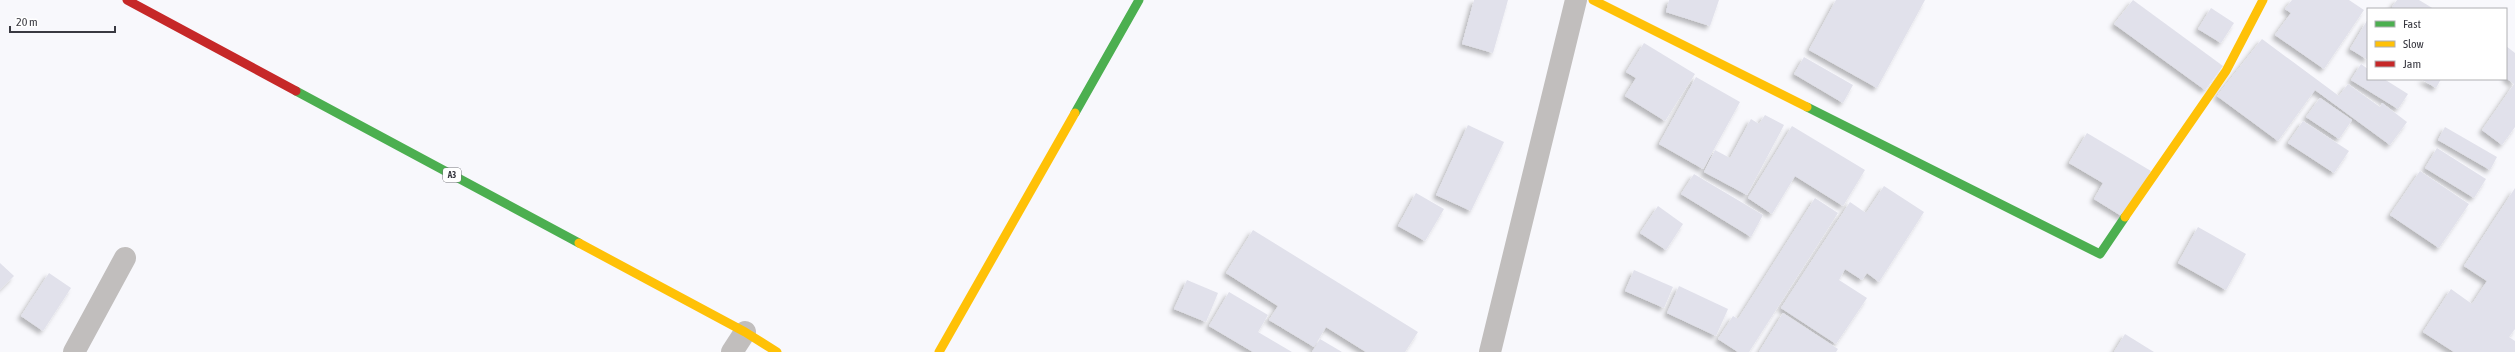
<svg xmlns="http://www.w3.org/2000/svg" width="2515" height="352" font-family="'Asap Condensed',sans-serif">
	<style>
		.building { fill: #e1e1eb; filter: url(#shadow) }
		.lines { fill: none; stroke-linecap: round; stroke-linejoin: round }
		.street { stroke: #c1bebd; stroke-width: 22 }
		.fast { stroke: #4caf50; stroke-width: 9 }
		.slow { stroke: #ffc107; stroke-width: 9 }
		.jam { stroke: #c62828; stroke-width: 9 }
		.labels { text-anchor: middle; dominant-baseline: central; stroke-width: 3.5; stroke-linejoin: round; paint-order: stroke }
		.shield { fill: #fff; stroke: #74747a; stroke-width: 1 }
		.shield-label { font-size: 9px; font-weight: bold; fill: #393941 }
	</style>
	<defs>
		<filter id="shadow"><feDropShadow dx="-3.5" dy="3.5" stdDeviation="2" flood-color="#0004"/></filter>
	</defs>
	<rect width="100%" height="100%" fill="#f8f8fc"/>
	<g class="building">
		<path d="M 1474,0 L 1508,0 L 1493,53 L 1462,44 Z"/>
		<path d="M 1669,0 L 1719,0 L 1710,26 L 1666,12 Z"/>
		<path d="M 1836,0 L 1925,0 L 1877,88 L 1809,50 Z"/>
		<path d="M 2133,0 L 2223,66 L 2205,90 L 2114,24 Z"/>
		<path d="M 2292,0 L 2349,0 L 2364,10 L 2324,69 L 2275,35 L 2291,13 L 2285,9 Z"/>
		<path d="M 2397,0 L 2419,0 L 2434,9 L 2396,9 L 2392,7 Z"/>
		<path d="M 2211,8 L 2234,23 L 2221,43 L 2198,29 Z"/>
		<path d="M 2368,19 L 2368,60 L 2350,49 Z"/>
		<path d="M 2262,39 L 2339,96 L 2348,84 L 2380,107 L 2382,103 L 2407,122 L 2390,145 L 2315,90 L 2278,141 L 2217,96 Z"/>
		<path d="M 1644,43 L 1695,74 L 1665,121 L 1625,96 L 1636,78 L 1626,72 Z"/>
		<path d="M 2506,46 L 2515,53 L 2515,127 L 2502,145 L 2482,130 L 2514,84 L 2506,78 Z"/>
		<path d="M 1804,57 L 1853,85 L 1843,103 L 1794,74 Z"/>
		<path d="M 2361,64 L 2368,69 L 2368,79 L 2384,79 L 2408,94 L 2398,109 L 2351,80 Z"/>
		<path d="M 1696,77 L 1740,102 L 1703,169 L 1659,144 Z"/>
		<path d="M 2421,79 L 2441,79 L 2436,88 Z"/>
		<path d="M 2320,98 L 2352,120 L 2339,139 L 2306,117 Z"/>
		<path d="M 1765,115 L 1784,125 L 1747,195 L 1704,172 L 1715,150 L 1730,158 L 1751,119 L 1759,124 Z"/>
		<path d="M 2303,121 L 2349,151 L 2334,173 L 2288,143 Z"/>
		<path d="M 1468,125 L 1504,142 L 1471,211 L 1436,195 Z"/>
		<path d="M 1792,126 L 1865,170 L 1843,206 L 1795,176 L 1772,214 L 1748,198 Z"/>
		<path d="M 2445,127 L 2497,157 L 2490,170 L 2438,140 Z"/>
		<path d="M 2087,133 L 2151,171 L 2123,217 L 2094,199 L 2103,183 L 2069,163 Z"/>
		<path d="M 2437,148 L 2486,179 L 2474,198 L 2425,168 Z"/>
		<path d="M 2420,171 L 2469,204 L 2439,248 L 2390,215 Z"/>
		<path d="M 1694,174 L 1763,215 L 1751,237 L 1681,194 Z"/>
		<path d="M 1884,186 L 1924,212 L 1879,282 L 1867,273 L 1862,280 L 1845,269 L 1839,280 L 1867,298 L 1836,344 L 1781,308 L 1850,202 L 1866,213 Z"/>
		<path d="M 2515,188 L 2515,329 L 2509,337 L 2515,341 L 2515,352 L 2454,352 L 2423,332 L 2451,289 L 2472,304 L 2487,281 L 2464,266 Z"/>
		<path d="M 1416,193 L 1444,209 L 1425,241 L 1398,226 Z"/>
		<path d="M 1815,198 L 1838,213 L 1749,352 L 1738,352 L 1718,339 L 1733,316 L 1738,319 Z"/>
		<path d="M 1658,206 L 1683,224 L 1666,250 L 1640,233 Z"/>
		<path d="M 2198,227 L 2246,254 L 2226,290 L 2178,263 Z"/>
		<path d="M 1253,230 L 1418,332 L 1405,352 L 1366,352 L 1326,327 L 1314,347 L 1269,320 L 1278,306 L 1226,273 Z"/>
		<path d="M 0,263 L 14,276 L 0,290 Z"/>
		<path d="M 1634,270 L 1673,287 L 1664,308 L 1625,291 Z"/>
		<path d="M 49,273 L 71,288 L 43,331 L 21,316 Z"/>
		<path d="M 1187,280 L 1218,293 L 1206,322 L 1174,309 Z"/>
		<path d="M 1679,286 L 1728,309 L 1716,336 L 1667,313 Z"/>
		<path d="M 1229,292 L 1268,315 L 1258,332 L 1292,352 L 1253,352 L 1209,326 Z"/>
		<path d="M 1783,313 L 1838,349 L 1836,352 L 1759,352 Z"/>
		<path d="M 2125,334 L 2154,352 L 2114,352 Z"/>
		<path d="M 1320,339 L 1342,352 L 1312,352 Z"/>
	</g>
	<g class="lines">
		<g class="street">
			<path d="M 74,352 L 125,258"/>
			<path d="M 732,352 L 745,332"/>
			<path d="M 1490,352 L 1576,0"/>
		</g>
		<g class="fast">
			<path d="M 296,91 L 579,243"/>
			<path d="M 1807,107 L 2100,254 L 2125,217"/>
			<path d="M 1075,113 L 1139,0"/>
		</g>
		<g class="slow">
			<path d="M 1593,0 L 1807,107"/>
			<path d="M 2125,217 L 2226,71 L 2263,0"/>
			<path d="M 579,243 L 745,332 L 777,352"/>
			<path d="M 939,352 L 1075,113"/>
		</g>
		<path class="jam" d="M 127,0 L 296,91"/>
	</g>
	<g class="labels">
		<rect class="shield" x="443" y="168" width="18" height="14" rx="3"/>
		<g class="shield-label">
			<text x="452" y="175">A3</text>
		</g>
	</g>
	<rect x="2367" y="8" width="140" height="72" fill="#ffffff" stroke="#b0b0b3"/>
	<rect x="2375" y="21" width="20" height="6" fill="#4caf50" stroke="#b0b0b3"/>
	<text x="2403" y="28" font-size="12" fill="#393941">Fast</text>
	<rect x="2375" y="41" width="20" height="6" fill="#ffc107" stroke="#b0b0b3"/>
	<text x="2403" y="48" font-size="12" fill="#393941">Slow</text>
	<rect x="2375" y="61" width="20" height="6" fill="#c62828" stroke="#b0b0b3"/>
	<text x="2403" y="68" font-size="12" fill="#393941">Jam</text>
	<path d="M10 26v6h105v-6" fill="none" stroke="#393941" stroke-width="2"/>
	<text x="16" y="26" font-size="12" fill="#393941" stroke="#ffffff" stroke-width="3" paint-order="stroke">20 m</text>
</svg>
